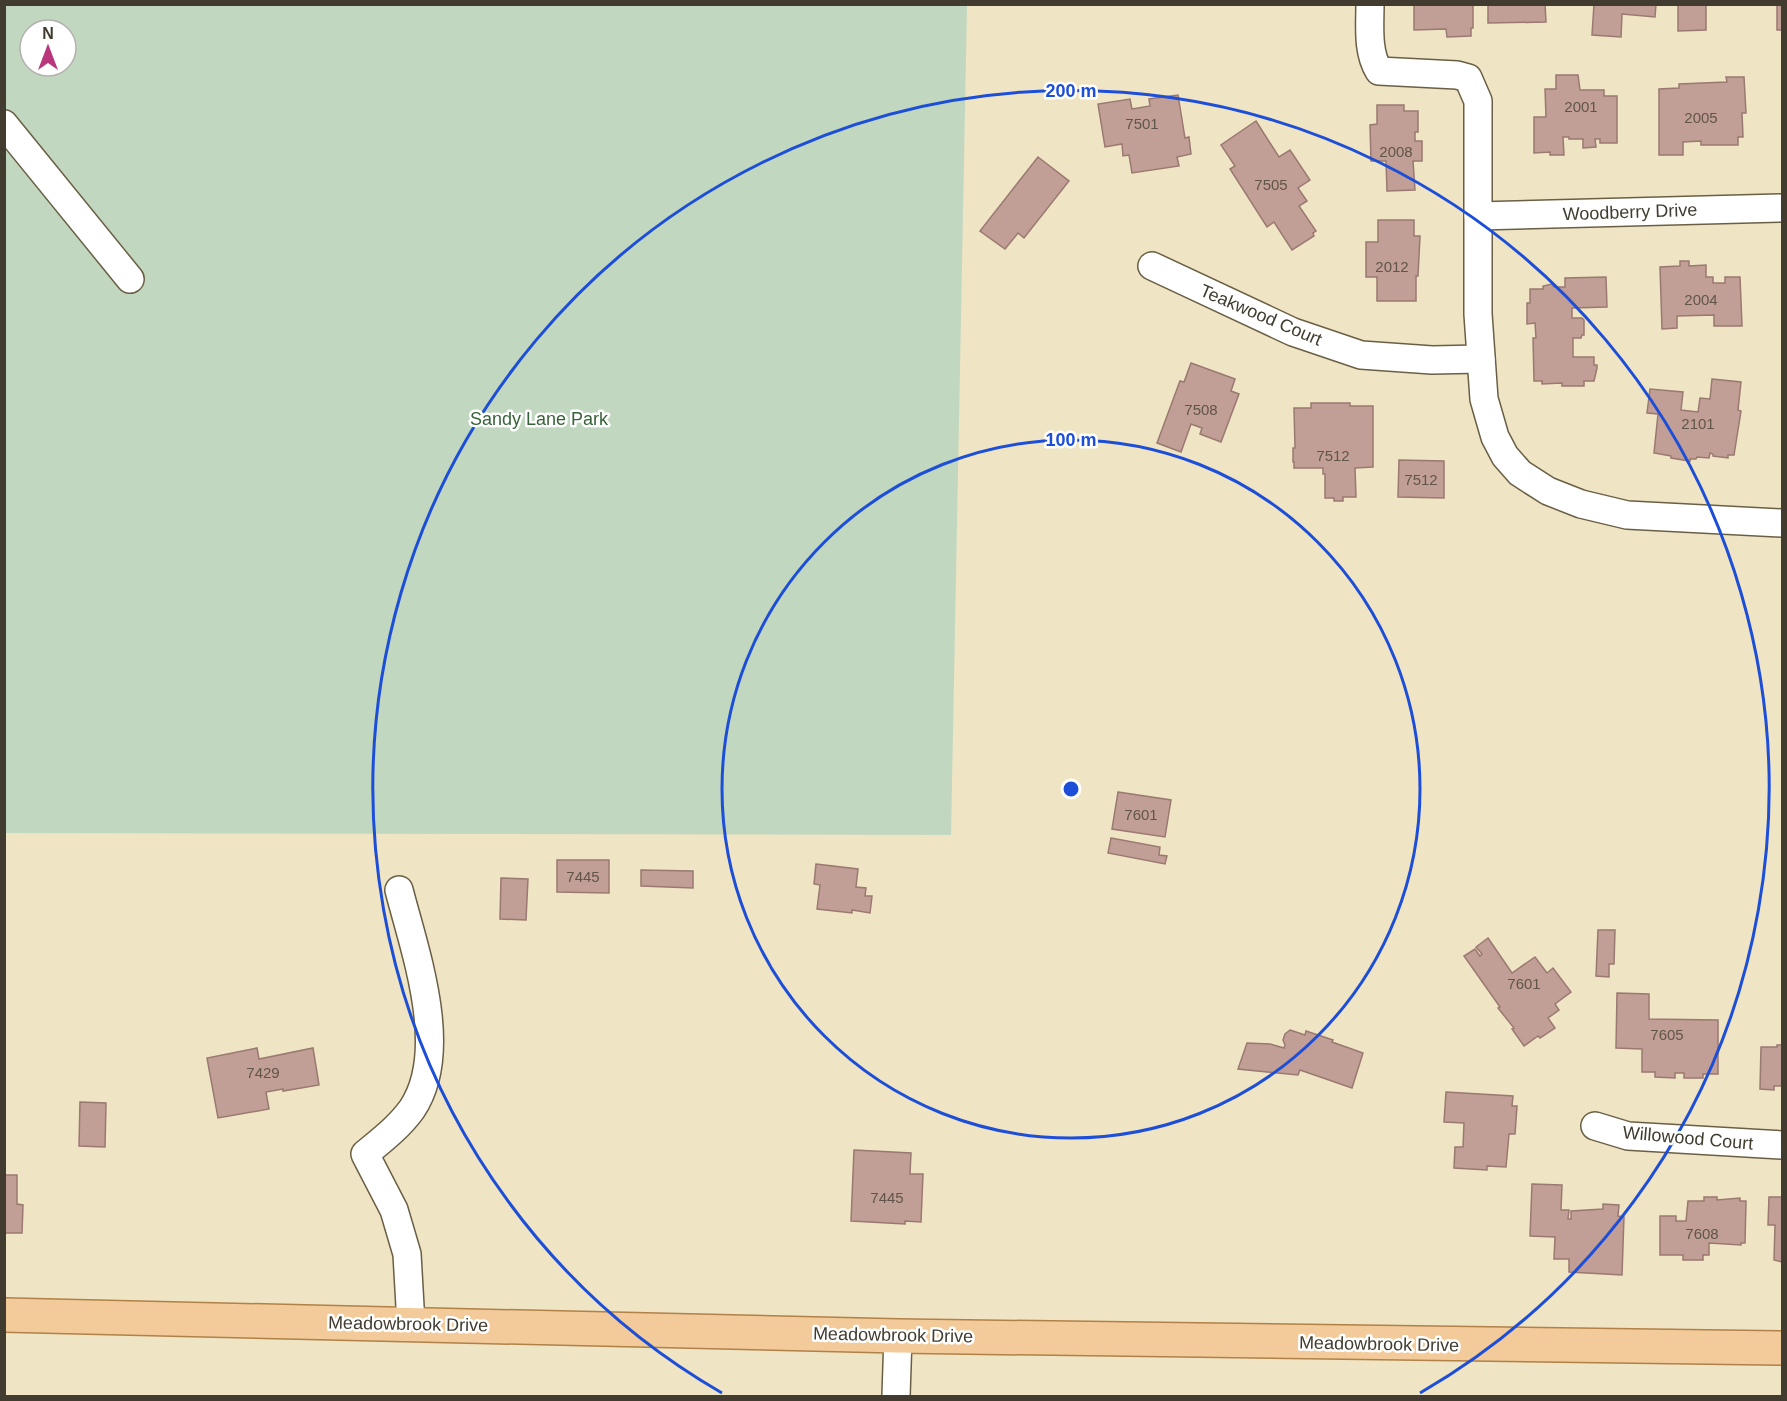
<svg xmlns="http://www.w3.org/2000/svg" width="1787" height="1401" font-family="Helvetica,sans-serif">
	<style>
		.green { fill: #c1d7c0; fill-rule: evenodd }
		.building { fill: #c19f96; stroke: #9a7971; stroke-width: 1.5 }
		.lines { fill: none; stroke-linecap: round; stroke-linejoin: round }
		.minor-casing { stroke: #6a5f44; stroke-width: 30 }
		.major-casing { stroke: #b08148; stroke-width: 36 }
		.minor { stroke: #fff; stroke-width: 27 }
		.major { stroke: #f3ca99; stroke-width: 33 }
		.ring { fill: none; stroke: #1d4ed8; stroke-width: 3 }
		.labels { text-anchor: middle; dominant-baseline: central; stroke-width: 5; stroke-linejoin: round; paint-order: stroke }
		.number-label { font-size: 15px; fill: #615549 }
		.street-label { font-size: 18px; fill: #413c2f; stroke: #fff }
		.park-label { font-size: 18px; fill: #386339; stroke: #fff }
		.centre { fill: #1d4ed8; stroke: #fff; stroke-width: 3 }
		.ring-label { font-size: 18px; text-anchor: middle; font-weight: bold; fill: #1d4ed8; stroke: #fff; stroke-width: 5; stroke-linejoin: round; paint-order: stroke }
	</style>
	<rect width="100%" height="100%" fill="#efe4c4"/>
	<path class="green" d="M 5,5 L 967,5 L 951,835 L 5,833 ZM 30,30 L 66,30 L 66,66 L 30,66 Z"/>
	<g class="building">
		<path d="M 1414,4 L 1473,4 L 1473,28 L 1471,28 L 1471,36 L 1447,37 L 1446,29 L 1414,30 Z"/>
		<path d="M 1488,4 L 1545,4 L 1546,22 L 1488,23 Z"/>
		<path d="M 1594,4 L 1656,4 L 1655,17 L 1622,14 L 1621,37 L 1592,35 Z"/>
		<path d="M 1678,4 L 1706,4 L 1706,30 L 1678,31 Z"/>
		<rect x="1777" y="4" width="5" height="26"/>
		<path d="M 1556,75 L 1578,75 L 1580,90 L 1604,90 L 1604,96 L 1617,96 L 1617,143 L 1600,143 L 1600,139 L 1595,139 L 1596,147 L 1583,148 L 1583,139 L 1569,139 L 1569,137 L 1563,137 L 1564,155 L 1550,155 L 1550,152 L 1534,153 L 1534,117 L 1546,117 L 1545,89 L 1556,89 Z"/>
		<path d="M 1726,77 L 1744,77 L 1746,113 L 1742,113 L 1743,137 L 1738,137 L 1738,145 L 1701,145 L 1701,141 L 1683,142 L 1683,155 L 1659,155 L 1659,89 L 1679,88 L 1679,84 L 1727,82 Z"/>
		<path d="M 1178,95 L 1185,138 L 1189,137 L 1191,154 L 1177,157 L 1179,166 L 1132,173 L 1129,155 L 1123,156 L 1122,144 L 1105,147 L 1098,104 L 1130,99 L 1132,109 L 1150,106 L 1149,99 Z"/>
		<path d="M 1377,105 L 1404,105 L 1404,111 L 1418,111 L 1418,132 L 1415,132 L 1415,141 L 1422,141 L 1422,161 L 1413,161 L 1415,190 L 1387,191 L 1386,161 L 1371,161 L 1370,125 L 1377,124 Z"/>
		<path d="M 1256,121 L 1279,157 L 1290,150 L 1310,180 L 1298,188 L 1307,201 L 1299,206 L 1316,231 L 1313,233 L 1314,236 L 1292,250 L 1274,222 L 1267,227 L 1230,169 L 1235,166 L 1221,145 Z"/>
		<path d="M 1038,157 L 1069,181 L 1024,238 L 1018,233 L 1005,249 L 980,231 Z"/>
		<path d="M 1378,220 L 1414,220 L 1414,236 L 1420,236 L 1418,276 L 1416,276 L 1416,301 L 1377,301 L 1377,277 L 1366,277 L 1366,242 L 1378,242 Z"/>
		<path d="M 1680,261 L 1689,261 L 1689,266 L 1706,265 L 1706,277 L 1713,277 L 1713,283 L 1725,283 L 1725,277 L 1740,277 L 1742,326 L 1714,326 L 1714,315 L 1677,316 L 1677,328 L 1662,329 L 1660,267 L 1680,266 Z"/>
		<path d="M 1606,277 L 1607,307 L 1572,308 L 1572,318 L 1582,318 L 1584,320 L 1584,335 L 1582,335 L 1581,338 L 1573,338 L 1573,357 L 1594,357 L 1594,365 L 1597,365 L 1597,368 L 1594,381 L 1584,381 L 1584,386 L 1562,386 L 1562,383 L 1542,384 L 1542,381 L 1534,381 L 1533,338 L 1536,338 L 1535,323 L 1527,324 L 1527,303 L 1530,303 L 1530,289 L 1543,289 L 1543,286 L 1552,284 L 1554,287 L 1565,287 L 1565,278 Z"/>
		<path d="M 1191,363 L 1235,379 L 1231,391 L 1239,394 L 1221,442 L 1200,434 L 1202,428 L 1191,424 L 1181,452 L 1157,443 L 1180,381 L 1184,382 Z"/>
		<path d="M 1712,379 L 1741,382 L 1738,410 L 1741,411 L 1734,455 L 1728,455 L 1728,458 L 1713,456 L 1713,454 L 1710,453 L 1709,458 L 1697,457 L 1696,459 L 1690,459 L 1690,461 L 1671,458 L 1671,456 L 1654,453 L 1658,414 L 1647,413 L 1650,389 L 1683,392 L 1681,410 L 1698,412 L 1700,398 L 1710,399 Z"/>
		<path d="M 1311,403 L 1350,403 L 1350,406 L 1373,406 L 1373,467 L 1355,468 L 1356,497 L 1343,497 L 1343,501 L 1334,501 L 1334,498 L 1325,498 L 1325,474 L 1323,474 L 1323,468 L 1294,468 L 1294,462 L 1293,462 L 1293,448 L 1295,448 L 1294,408 L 1311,408 Z"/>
		<path d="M 1399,460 L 1444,461 L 1444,498 L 1398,497 Z"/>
		<path d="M 1118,792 L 1171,800 L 1165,837 L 1112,829 Z"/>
		<path d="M 1111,838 L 1160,847 L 1159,855 L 1167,856 L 1165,864 L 1108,853 Z"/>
		<path d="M 557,860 L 609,860 L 609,893 L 557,892 Z"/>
		<path d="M 816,864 L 858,869 L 856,887 L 866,888 L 865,896 L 872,896 L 870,913 L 852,910 L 852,913 L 817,909 L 820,885 L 814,884 Z"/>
		<path d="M 641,870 L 693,871 L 693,888 L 641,886 Z"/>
		<path d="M 501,878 L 528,879 L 526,920 L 500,919 Z"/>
		<path d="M 1598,930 L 1615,930 L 1614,964 L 1609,964 L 1609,977 L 1596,976 Z"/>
		<path d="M 1488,938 L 1512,973 L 1535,957 L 1547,973 L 1553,968 L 1571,992 L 1555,1004 L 1559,1010 L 1548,1018 L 1555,1028 L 1540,1038 L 1538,1036 L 1524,1046 L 1512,1029 L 1514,1028 L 1498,1008 L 1500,1007 L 1464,956 L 1475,949 L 1480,956 L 1482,954 L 1476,947 Z"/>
		<path d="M 1617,993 L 1649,994 L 1649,1019 L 1718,1020 L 1718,1074 L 1703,1074 L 1703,1078 L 1684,1078 L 1684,1073 L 1675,1073 L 1675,1078 L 1655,1077 L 1655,1072 L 1642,1072 L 1642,1049 L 1616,1048 Z"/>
		<path d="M 1290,1030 L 1305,1035 L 1306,1031 L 1333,1040 L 1332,1042 L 1363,1053 L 1352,1088 L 1300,1070 L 1298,1075 L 1238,1069 L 1247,1043 L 1270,1044 L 1284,1048 L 1285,1045 L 1283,1040 L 1285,1034 Z"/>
		<path d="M 1777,1045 L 1782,1045 L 1782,1086 L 1774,1086 L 1774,1090 L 1760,1089 L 1761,1047 L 1777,1047 Z"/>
		<path d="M 257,1048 L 259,1059 L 313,1048 L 319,1085 L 283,1091 L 283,1089 L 266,1092 L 269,1109 L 218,1118 L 207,1058 Z"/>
		<path d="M 1446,1092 L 1513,1096 L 1512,1106 L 1517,1106 L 1515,1134 L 1509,1134 L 1506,1167 L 1487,1166 L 1487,1170 L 1454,1168 L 1455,1147 L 1463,1147 L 1464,1123 L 1444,1122 Z"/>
		<path d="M 80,1102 L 106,1103 L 105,1147 L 79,1146 Z"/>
		<path d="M 854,1150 L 911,1153 L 910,1174 L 923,1174 L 921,1222 L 905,1221 L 905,1224 L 851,1221 Z"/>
		<path d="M 4,1175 L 17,1175 L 17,1204 L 23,1205 L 22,1233 L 4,1233 Z"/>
		<path d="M 1532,1184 L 1562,1185 L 1561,1210 L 1569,1210 L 1568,1219 L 1571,1219 L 1571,1211 L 1603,1209 L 1603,1204 L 1619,1205 L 1618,1216 L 1624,1217 L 1622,1275 L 1569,1272 L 1569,1259 L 1554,1259 L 1555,1237 L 1530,1236 Z"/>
		<path d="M 1704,1197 L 1717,1197 L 1717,1200 L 1740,1198 L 1740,1201 L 1746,1201 L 1745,1243 L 1741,1243 L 1741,1245 L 1709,1243 L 1709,1255 L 1703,1255 L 1703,1260 L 1683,1260 L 1683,1255 L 1660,1255 L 1660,1216 L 1676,1216 L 1676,1221 L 1686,1221 L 1688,1201 L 1704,1201 Z"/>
		<path d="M 1769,1197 L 1782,1197 L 1782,1262 L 1774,1260 L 1775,1225 L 1768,1225 Z"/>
	</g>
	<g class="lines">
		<defs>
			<g id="minor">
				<path d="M 1370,4 C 1370,26 1367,52 1379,71 L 1457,75 L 1468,78 L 1478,101 L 1478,314 L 1484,399 L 1495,437 L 1505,456 L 1520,473 L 1548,491 L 1581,504 L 1627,515 L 1782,523"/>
				<path d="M 4,124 L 130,279"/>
				<path d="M 1478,216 L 1782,208"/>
				<path d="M 1152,266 L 1293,332 L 1361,355 L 1432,360 L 1481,359"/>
				<path d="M 399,890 C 415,952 451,1051 412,1109 C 399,1127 382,1140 365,1154 L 394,1210 L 407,1254 L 411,1324"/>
				<path d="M 1595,1126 L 1628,1136 L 1782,1145"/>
				<path d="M 896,1396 L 898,1336"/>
			</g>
			<path id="major" d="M 4,1315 L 898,1336 L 1782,1348"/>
		</defs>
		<use href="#minor" class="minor-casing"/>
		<use href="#major" class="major-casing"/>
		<use href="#minor" class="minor"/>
		<use href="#major" class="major"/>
	</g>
	<g class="ring">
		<circle cx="1071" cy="789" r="349"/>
		<path d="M722 1393A698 698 0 1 1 1420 1393"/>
	</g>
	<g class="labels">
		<g class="number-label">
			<text x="1581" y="106">2001</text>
			<text x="1701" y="117">2005</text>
			<text x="1142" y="123">7501</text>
			<text x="1396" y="151">2008</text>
			<text x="1271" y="184">7505</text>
			<text x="1392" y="266">2012</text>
			<text x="1701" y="299">2004</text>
			<text x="1201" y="409">7508</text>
			<text x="1698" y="423">2101</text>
			<text x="1333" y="455">7512</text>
			<text x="1421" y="479">7512</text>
			<text x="1141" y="814">7601</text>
			<text x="583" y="876">7445</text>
			<text x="1524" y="983">7601</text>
			<text x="1667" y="1034">7605</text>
			<text x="263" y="1072">7429</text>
			<text x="887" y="1197">7445</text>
			<text x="1702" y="1233">7608</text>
		</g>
		<g class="street-label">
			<text transform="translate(1630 212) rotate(-2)">Woodberry Drive</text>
			<text transform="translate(1261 315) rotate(23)">Teakwood Court</text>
			<text transform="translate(1688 1138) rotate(5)">Willowood Court</text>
			<text transform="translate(408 1324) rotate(1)">Meadowbrook Drive</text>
			<text transform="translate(893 1335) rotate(1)">Meadowbrook Drive</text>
			<text transform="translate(1379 1344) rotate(1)">Meadowbrook Drive</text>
		</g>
		<g class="park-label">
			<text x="539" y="419">Sandy Lane Park</text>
		</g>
	</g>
	<circle cx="1071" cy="789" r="9" class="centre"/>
	<g class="ring-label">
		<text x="1071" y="97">200 m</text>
		<text x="1071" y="446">100 m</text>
	</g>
	<rect width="1787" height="1401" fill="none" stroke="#413c2f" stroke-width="12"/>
	<g transform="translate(48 48)"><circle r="28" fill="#ffffff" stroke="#b3b1ac" stroke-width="1.5"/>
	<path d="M0-4.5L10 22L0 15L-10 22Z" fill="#b9367d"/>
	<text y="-9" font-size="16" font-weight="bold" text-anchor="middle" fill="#413c2f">N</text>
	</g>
</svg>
